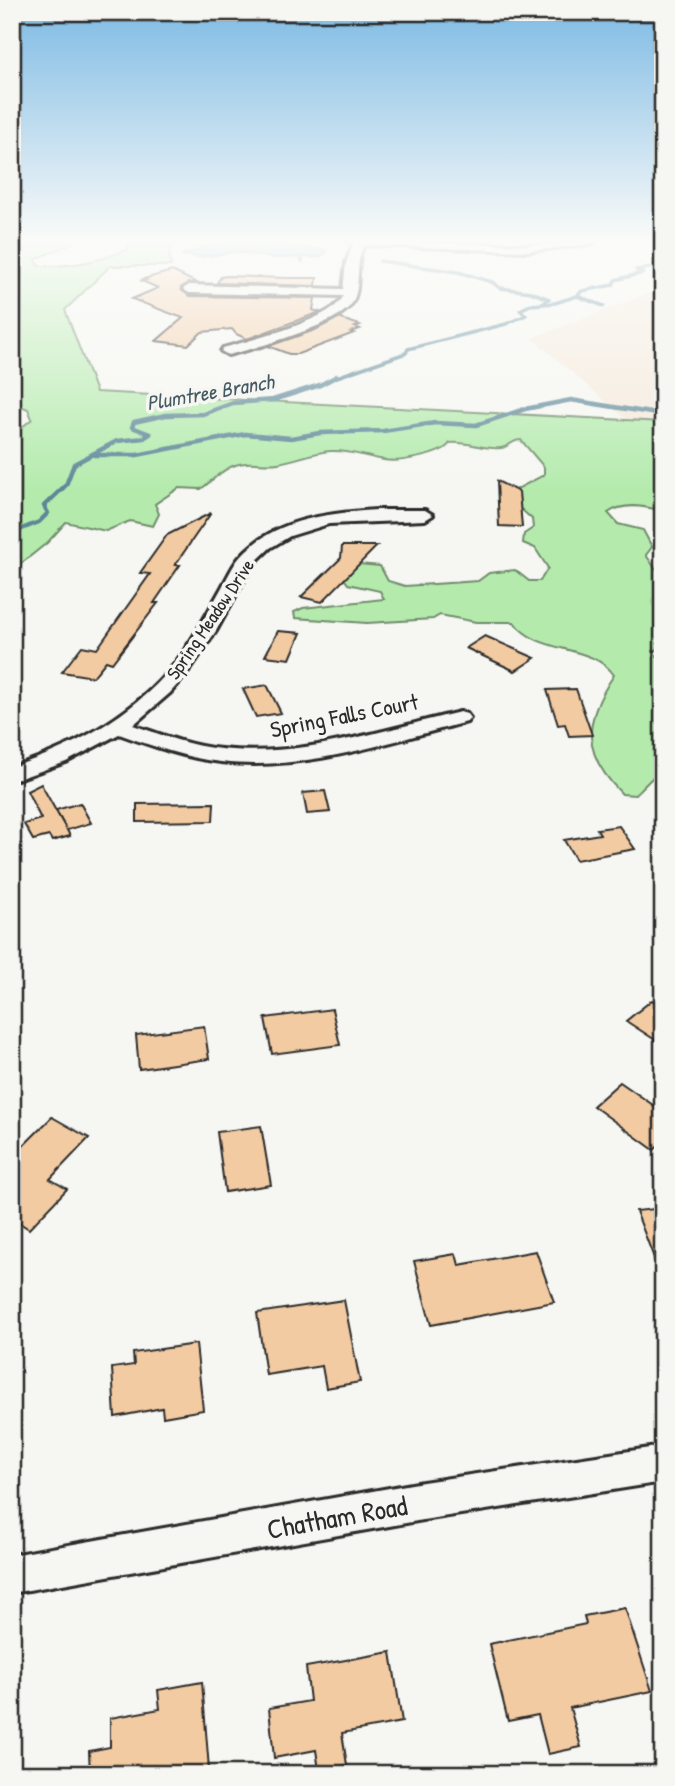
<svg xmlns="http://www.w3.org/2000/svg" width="675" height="1786" font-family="'Patrick Hand',sans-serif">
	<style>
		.built { fill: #f5e9da }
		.green { fill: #b4ebad; stroke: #708b6c; stroke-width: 2 }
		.water { fill: #7ec4df; stroke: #5d8797; stroke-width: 2 }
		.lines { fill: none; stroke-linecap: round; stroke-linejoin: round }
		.stream-far1 { stroke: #5d8797; stroke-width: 3.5 }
		.stream { stroke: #5d8797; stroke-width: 4.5 }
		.building { fill: #f3cba2; stroke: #2b2b2b; stroke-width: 2 }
		.street-casing { stroke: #2b2b2b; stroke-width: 6 }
		.street { fill: #f6f6f2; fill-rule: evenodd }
		.labels { text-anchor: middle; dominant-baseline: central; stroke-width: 7; stroke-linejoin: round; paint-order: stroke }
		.far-street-label { font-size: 19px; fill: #2b2b2b; stroke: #f6f6f2 }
		.far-water-label { font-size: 21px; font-style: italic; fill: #445961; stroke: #f6f6f2 }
		.street-label { font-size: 23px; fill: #2b2b2b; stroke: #f6f6f2 }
		.near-street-label { font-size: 28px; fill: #2b2b2b; stroke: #f6f6f2 }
	</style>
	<rect width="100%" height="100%" fill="#f6f6f2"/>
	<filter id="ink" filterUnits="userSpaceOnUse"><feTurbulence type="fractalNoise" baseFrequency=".0143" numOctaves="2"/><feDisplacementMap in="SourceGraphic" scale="14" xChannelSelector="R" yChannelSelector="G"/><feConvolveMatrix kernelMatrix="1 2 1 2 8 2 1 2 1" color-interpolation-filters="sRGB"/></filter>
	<g filter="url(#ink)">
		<path class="built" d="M 663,288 L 663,422 L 627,420 L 532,338 Z"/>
		<path class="green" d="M 29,241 L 76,241 L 36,259 L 38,266 C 68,267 101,261 129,249 L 127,244 L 137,241 L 174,243 L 169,254 L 171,266 L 110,266 L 65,310 L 96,392 L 663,422 L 663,511 C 645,506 623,502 608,513 L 618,524 L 643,530 L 652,547 L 646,555 L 655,568 L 663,571 L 663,646 L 653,651 L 663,664 L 663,767 L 635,795 L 622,794 C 581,753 583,721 614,675 C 592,643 537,655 514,622 L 476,622 L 440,615 L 433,619 L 367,623 L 295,618 L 294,612 L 303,608 L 384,599 L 380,591 L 348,584 L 341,574 L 359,564 L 380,566 L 388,581 L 405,586 L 478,581 L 489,573 L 515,570 L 529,581 L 540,581 L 548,568 L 535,548 L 523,543 L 524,534 L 533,528 L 532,519 L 522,510 L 511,508 L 511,492 L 544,475 L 544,467 L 521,440 C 512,440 509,447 501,448 C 483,450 468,441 450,443 C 443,455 398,463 384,460 C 366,457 350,450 331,451 C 314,452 296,460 278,463 C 267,465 257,462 246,463 C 226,464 215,479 201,489 L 179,488 L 155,504 L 159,514 L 153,526 L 130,521 L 106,531 L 66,522 L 48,542 L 12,571 L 12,429 L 21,428 L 32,419 L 28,409 L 12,402 L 12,259 L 23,254 Z"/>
		<path class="water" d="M 227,241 L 271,241 L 293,247 L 325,250 L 326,253 L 319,257 L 275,258 L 235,252 L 200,257 L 181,255 Z"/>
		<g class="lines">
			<g class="stream-far1">
				<path d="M 301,257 L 302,261"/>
				<path d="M 380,261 L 458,272 L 492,282 L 500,288 L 531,292 L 549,299 L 542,303"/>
				<path d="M 577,296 L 604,306"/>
				<path d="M 334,378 L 406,353 L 408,349 L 506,324 L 526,315 L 520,310 L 530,305 L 555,303 L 577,296 L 582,291 L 613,285 L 615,280 L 643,273 L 636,270 L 663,266"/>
			</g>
			<g class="stream">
				<path d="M 94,455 L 137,455 L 245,434 L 291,438 L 320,433 L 383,431 L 435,423 L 476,425 L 525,409 L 571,400 L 663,415"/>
				<path d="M 12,533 L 39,522 L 48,513 L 44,506 L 66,485 L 74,464 L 117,441 L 144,438 L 150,434 L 132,427 L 134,422 L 166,415 L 203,414 L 233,403 L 273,400 L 320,385 L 337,376"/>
			</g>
		</g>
		<g class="building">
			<path d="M 172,271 L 197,283 L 188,283 L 181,288 L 189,296 L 315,298 L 313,310 L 320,312 L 247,339 L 236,334 L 232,329 L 202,332 L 188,345 L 156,341 L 183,318 L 132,299 L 158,288 L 142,281 L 146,280 L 143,279 Z"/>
			<path d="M 226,276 L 287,278 L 317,278 L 316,286 L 217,283 L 221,277 Z"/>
			<path d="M 338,318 L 360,325 L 355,327 L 360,329 L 351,332 L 354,333 L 298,354 L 289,354 L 268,346 L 315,330 Z"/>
			<path d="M 497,481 L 519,492 L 522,527 L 499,526 Z"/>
			<path d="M 211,513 L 175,565 L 180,565 L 154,603 L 158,603 L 112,663 L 106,661 L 93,677 L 62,672 L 82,646 L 97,649 L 150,574 L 140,573 L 167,535 Z"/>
			<path d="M 342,546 L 377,546 L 322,602 L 301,597 L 341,558 Z"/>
			<path d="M 278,631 L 301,633 L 290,659 L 265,656 Z"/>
			<path d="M 485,636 L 535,658 L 515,671 L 466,648 Z"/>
			<path d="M 267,685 L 281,713 L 256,717 L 243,689 Z"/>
			<path d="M 576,689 L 592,735 L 569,736 L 565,724 L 558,725 L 547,690 Z"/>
			<path d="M 41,784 L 66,829 L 56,810 L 80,803 L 91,823 L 67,830 L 70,836 L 52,841 L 49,836 L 33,840 L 24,824 L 41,819 L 27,791 Z"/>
			<path d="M 325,791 L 330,812 L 307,814 L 303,793 Z"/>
			<path d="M 214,803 L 213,821 L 137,822 L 137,804 Z"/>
			<path d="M 619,826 L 635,849 L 576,860 L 564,840 L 600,834 L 597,829 Z"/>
			<path d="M 652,1000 L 663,1007 L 663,1045 L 626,1021 Z"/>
			<path d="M 332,1009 L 340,1045 L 272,1054 L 265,1018 Z"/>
			<path d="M 204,1026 L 209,1059 L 139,1069 L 136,1035 Z"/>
			<path d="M 620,1082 L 663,1112 L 663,1142 L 654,1150 L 593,1106 Z"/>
			<path d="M 52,1117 L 89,1138 L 50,1179 L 67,1189 L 29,1229 L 12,1218 L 12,1157 Z"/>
			<path d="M 261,1126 L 271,1185 L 225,1192 L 217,1132 Z"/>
			<path d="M 663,1208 L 663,1275 L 661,1276 L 636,1211 Z"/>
			<path d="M 536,1251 L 554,1302 L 431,1325 L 414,1261 L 456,1254 L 459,1265 Z"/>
			<path d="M 344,1300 L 360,1382 L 326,1388 L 322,1366 L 266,1375 L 257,1313 Z"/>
			<path d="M 196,1344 L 203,1410 L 163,1417 L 162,1408 L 115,1417 L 112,1368 L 134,1365 L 133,1353 Z"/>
			<path d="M 625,1608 L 652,1691 L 570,1708 L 581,1747 L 548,1754 L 538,1715 L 508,1721 L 489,1644 L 586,1624 L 584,1616 Z"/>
			<path d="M 391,1652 L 402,1722 L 342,1733 L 347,1765 L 319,1770 L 316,1750 L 274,1758 L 269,1708 L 310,1701 L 306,1667 Z"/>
			<path d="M 202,1682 L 209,1769 L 184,1774 L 90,1774 L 89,1751 L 110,1747 L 110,1718 L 160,1709 L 158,1690 Z"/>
		</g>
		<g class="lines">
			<defs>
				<g id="street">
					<path d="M 347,241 L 527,245 L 596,241 L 591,244 L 527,251 L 364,245 C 354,263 362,287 352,303 C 341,324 253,349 228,355 L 221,351 L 223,348 C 247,341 336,319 343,296 L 189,293 L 183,289 L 189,285 L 343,289 L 346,263 L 353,244 Z"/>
					<path d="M 377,510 L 425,510 L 433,515 L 425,520 L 329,524 L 290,536 L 270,548 L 253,564 L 216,631 L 186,675 L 170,693 L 133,725 C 162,735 190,746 221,749 C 301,758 383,730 460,712 L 467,714 L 470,718 L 467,722 C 388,742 304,772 221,762 C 186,758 152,746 119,734 L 66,762 L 12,781 L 12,767 C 72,748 132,716 173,666 C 191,643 206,616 221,589 C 227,579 232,566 240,557 C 273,519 329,513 377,510 Z"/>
					<path d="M 663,1446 L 663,1482 L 423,1520 L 12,1593 L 12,1555 L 423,1482 Z"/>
				</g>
			</defs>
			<use href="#street" class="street-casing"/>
			<use href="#street" class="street"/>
		</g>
	</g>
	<linearGradient id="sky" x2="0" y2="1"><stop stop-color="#7dbae4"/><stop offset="0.49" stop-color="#fbfbf9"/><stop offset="1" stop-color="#fbfbf9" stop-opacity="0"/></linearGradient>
	<rect width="675" height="491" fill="url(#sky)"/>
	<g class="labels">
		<g class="far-street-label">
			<text transform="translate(210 619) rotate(-56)">Spring Meadow Drive</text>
		</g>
		<g class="far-water-label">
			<text transform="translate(210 392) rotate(-10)">Plumtree Branch</text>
		</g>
		<g class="street-label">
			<text transform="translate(344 715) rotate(-11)">Spring Falls Court</text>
		</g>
		<g class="near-street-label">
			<text transform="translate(337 1517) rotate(-10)">Chatham Road</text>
		</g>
	</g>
	<rect width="675" height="1786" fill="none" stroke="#f6f6f2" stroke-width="42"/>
	<rect x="21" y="21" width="633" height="1744" fill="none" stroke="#2b2b2b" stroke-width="2.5" filter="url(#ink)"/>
</svg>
